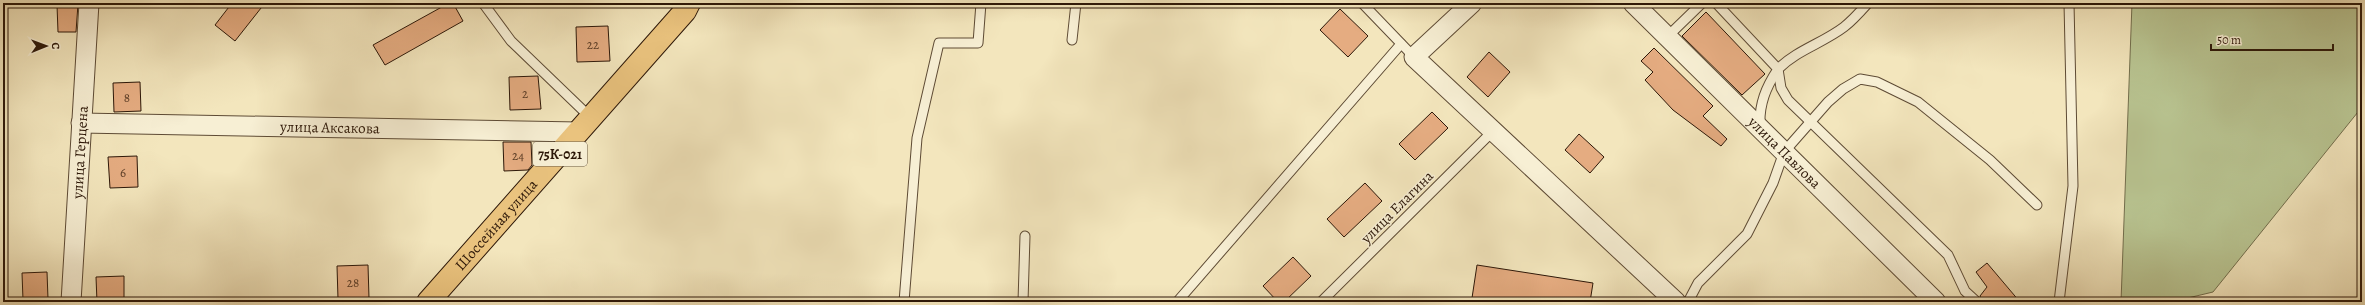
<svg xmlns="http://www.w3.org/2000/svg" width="2365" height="305" font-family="Alegreya,serif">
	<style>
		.green { fill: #b9c592; stroke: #726e4d }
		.building { fill: #e5ac81; stroke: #2c1708 }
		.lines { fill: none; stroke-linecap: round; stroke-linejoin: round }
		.lane-casing { stroke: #5e4b35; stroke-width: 11 }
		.street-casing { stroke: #5e4b35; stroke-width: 21 }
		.primary-casing { stroke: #2c1708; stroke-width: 24 }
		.lane { stroke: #f7efd4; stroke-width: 9 }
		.street { stroke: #f7efd4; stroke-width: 19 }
		.primary { stroke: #eac37e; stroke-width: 22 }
		.labels { text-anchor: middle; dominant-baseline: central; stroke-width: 3; stroke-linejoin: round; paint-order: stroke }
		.number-label { font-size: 13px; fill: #5a3c26 }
		.shield { fill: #f7efd4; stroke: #695845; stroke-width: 1 }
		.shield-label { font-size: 14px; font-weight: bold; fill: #2c1708 }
		.street-label { font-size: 15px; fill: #2c1708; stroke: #f7efd4 }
	</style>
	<rect width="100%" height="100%" fill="#f3e6bd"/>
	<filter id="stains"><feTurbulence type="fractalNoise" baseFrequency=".005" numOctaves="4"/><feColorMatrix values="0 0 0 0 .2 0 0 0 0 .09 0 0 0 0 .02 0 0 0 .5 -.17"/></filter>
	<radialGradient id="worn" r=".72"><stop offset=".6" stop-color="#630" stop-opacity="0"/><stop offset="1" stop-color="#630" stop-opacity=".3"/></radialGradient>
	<path class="green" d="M 2132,3 L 2362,3 L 2362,107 L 2213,292 L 2171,302 L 2121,302 Z"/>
	<g class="building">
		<path d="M 232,3 L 265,3 L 235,41 L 215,25 Z"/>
		<path d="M 449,3 L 453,3 L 463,21 L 385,65 L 373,45 Z"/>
		<path d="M 78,4 L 76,32 L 58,32 L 57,5 Z"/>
		<path d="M 1340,9 L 1368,36 L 1348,57 L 1320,30 Z"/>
		<path d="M 1706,12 L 1765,74 L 1742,95 L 1682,36 Z"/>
		<path d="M 608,26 L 610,61 L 577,62 L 576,27 Z"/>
		<path d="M 1654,48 L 1713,106 L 1703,116 L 1727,139 L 1721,146 L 1673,110 L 1645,80 L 1653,72 L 1641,61 Z"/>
		<path d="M 1489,52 L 1510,72 L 1488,97 L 1467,77 Z"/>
		<path d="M 538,76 L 541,109 L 510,110 L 509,77 Z"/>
		<path d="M 140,82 L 141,111 L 114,112 L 113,83 Z"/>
		<path d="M 1432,112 L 1448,128 L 1415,160 L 1399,144 Z"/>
		<path d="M 1579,134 L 1604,157 L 1590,173 L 1565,150 Z"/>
		<path d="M 503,142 L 531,142 L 532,165 L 528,170 L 504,171 Z"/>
		<path d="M 137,156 L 138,187 L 110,188 L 108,157 Z"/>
		<path d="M 1365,183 L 1382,201 L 1344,237 L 1327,219 Z"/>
		<path d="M 1293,257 L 1311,276 L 1284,302 L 1278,302 L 1263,286 Z"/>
		<path d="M 1987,263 L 2020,302 L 1983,302 L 1980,296 L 1987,287 L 1976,272 Z"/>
		<path d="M 368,265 L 369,298 L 338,299 L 337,266 Z"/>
		<path d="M 1477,265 L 1593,283 L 1590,302 L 1499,302 L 1472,298 Z"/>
		<path d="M 47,272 L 48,299 L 23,300 L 22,273 Z"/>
		<path d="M 124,276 L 124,302 L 97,302 L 96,277 Z"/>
	</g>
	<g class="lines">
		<defs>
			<g id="lane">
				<path d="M 483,3 L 511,41 L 591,118"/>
				<path d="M 1362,3 L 1414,57"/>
				<path d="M 1716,3 L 1778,69 C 1766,87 1759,104 1760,126"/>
				<path d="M 1868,3 C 1860,12 1853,20 1844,27 C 1823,43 1797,50 1778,69 L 1781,88 L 1788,100 L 1948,255 L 1965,291 L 1977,302"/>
				<path d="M 1667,37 L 1702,3"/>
				<path d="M 1072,40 L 1076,3"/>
				<path d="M 904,302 L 917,138 L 939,43 L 978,43 L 981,3"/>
				<path d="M 1023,302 L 1025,236"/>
				<path d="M 1177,302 L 1401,44"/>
				<path d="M 1321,302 L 1493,131"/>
				<path d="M 1688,302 L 1698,283 L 1747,234 L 1773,183 L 1784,152 L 1828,102 L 1843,89 L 1860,79 L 1877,82 L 1918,102 L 1990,160 L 2037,205"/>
				<path d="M 2059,302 L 2073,186 L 2069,3"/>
			</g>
			<g id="street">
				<path d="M 1472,3 L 1414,57 L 1676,302"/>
				<path id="s1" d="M 1633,3 L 1936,302"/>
				<path id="s2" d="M 81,123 L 579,132"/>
				<path id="s3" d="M 71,302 L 89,3"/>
			</g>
			<g id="primary">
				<path id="s4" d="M 428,302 L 685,11 L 689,3"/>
			</g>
		</defs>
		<use href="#lane" class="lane-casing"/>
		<use href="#street" class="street-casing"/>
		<use href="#primary" class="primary-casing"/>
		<use href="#lane" class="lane"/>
		<use href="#street" class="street"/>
		<use href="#primary" class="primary"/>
	</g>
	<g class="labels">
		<g class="number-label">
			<text x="593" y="44">22</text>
			<text x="525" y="93">2</text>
			<text x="127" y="97">8</text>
			<text x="518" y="155">24</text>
			<text x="123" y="172">6</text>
			<text x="353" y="282">28</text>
		</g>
		<rect class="shield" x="533" y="142" width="54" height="24" rx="3"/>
		<g class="shield-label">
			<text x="560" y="154">75К-021</text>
		</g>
		<g class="street-label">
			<text stroke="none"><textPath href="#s2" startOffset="249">улица Аксакова</textPath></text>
			<text stroke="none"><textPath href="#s3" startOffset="150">улица Герцена</textPath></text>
			<text stroke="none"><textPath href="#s1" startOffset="213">улица Павлова</textPath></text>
			<text transform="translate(1397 207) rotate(-45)">улица Елагина</text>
			<text stroke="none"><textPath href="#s4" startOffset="103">Шоссейная улица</textPath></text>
		</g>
	</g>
	<rect width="2365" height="305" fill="none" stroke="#f3e6bd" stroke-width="16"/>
	<rect x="4" y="4" width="2357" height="297" fill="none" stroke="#2c1708" stroke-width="2"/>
	<rect x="8" y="8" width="2349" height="289" fill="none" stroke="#2c1708"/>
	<g transform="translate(46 46) rotate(89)" stroke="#f7efd4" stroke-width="3" paint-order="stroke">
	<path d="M0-3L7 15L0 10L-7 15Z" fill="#2c1708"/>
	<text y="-6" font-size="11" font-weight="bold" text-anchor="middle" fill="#2c1708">С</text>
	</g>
	<path d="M2211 44v6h122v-6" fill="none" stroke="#2c1708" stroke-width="2"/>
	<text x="2217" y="44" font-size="12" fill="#2c1708" stroke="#f7efd4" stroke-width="3" paint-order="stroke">50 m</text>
	<rect width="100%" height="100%" filter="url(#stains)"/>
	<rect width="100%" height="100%" fill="url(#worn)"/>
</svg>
